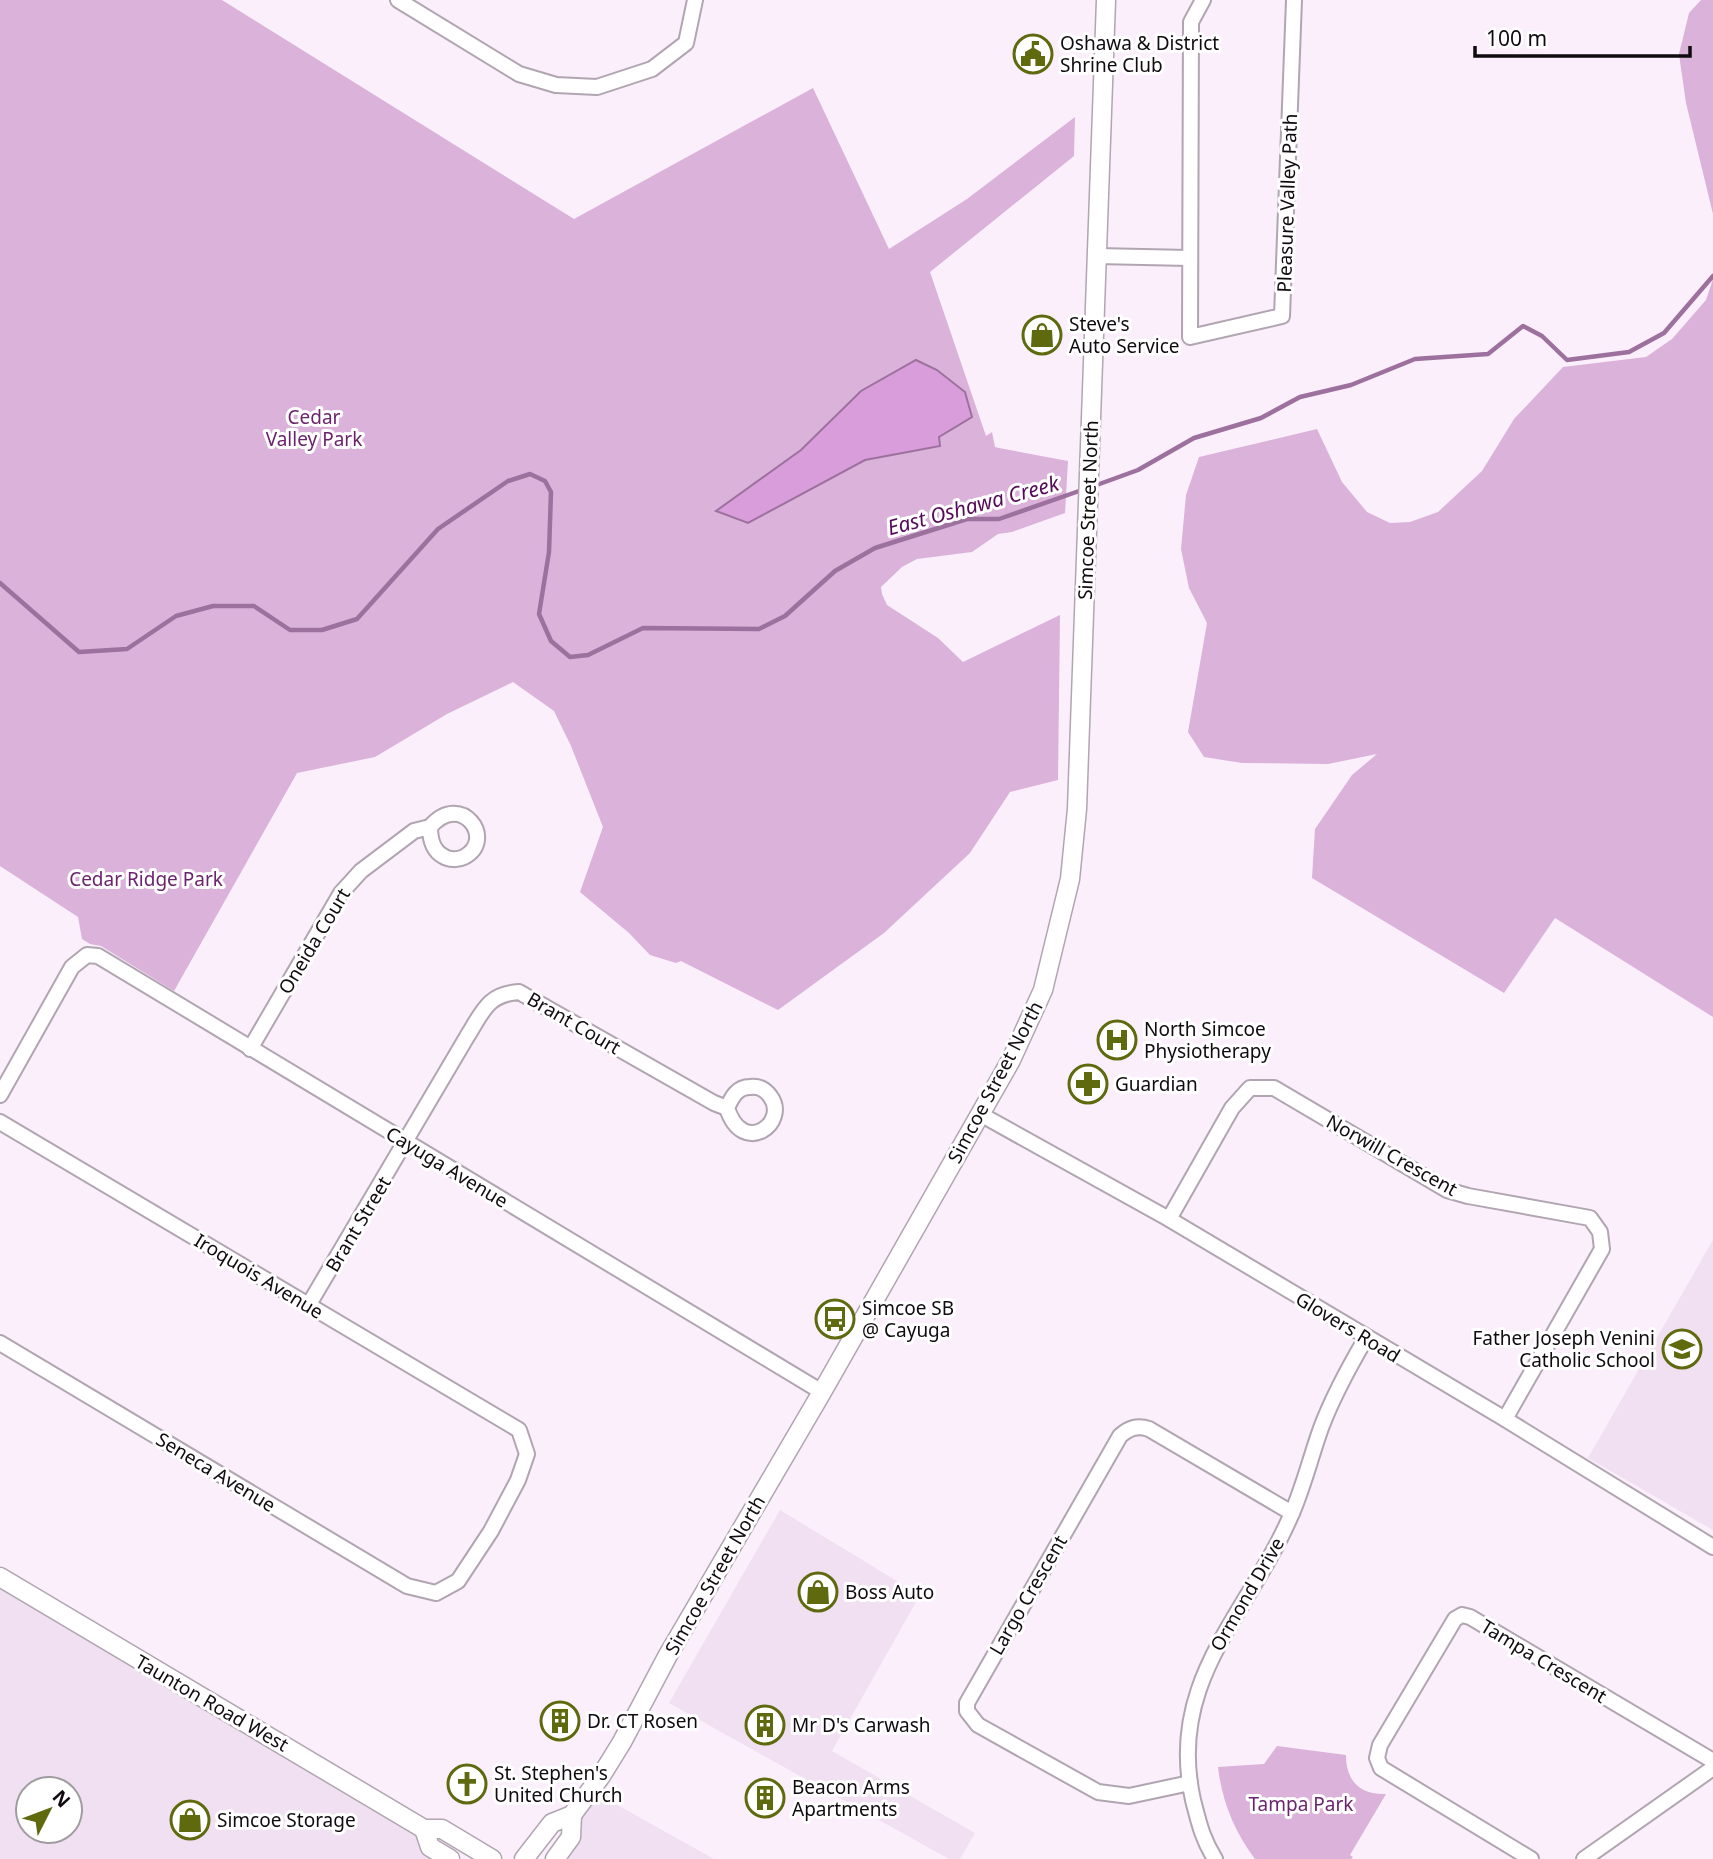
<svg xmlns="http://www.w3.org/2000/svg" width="1713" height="1859" font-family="'Noto Sans',sans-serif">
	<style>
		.built { fill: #f1e0f1; fill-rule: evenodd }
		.green { fill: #dab2da }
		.water { fill: #da9ddb; stroke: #9d719e; stroke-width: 2 }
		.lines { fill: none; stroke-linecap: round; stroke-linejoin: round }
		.stream { stroke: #9d719e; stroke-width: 4.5 }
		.minor-casing { stroke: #b0a5b0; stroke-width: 18 }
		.major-casing { stroke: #b0a5b0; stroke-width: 21 }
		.minor { stroke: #fff; stroke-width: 14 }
		.major { stroke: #fff; stroke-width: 18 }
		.labels { text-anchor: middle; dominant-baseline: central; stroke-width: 6; stroke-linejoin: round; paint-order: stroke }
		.poi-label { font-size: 19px; fill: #0f0b0f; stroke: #fff; text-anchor: start }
		.street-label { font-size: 19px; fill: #0f0b0f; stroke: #fff }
		.park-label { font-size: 19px; fill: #6b236e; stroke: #fff }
		.water-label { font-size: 21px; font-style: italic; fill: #560b59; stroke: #fff }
	</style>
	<rect width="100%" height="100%" fill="#fbeffb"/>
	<g class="built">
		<path d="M 1713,1240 L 1713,1530 L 1588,1458 Z"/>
		<path d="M 780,1510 L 920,1595 L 832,1751 L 975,1833 L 960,1859 L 949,1859 L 669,1703 Z"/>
		<path d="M 0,1577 L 425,1829 L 449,1859 L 0,1859 ZM 28,1789 L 70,1789 L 70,1831 L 28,1831 Z"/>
		<path d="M 591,1789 L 612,1802 L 714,1859 L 555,1859 Z"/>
	</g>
	<g class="green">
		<path d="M 0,0 L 222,0 L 574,219 L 813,88 L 889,249 L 967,199 L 1075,117 L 1074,156 L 930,272 L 986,436 L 992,432 L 995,447 L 999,448 L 1068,461 L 1065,513 L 1012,532 L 998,534 L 972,552 L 917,559 L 902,567 L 881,587 L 882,594 L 887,605 L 938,638 L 963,662 L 1060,615 L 1058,780 L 1010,792 L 970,853 L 884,933 L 778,1010 L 681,961 L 676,963 L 650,955 L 629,933 L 580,892 L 603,827 L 571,746 L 554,711 L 513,682 L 447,714 L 375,757 L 297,773 L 174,991 L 101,946 L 90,944 L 82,939 L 78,917 L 0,866 Z"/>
		<path d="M 1701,0 L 1713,0 L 1713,214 L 1686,103 L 1679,54 L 1689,13 Z"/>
		<path d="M 1713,279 L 1713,1017 L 1555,918 L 1504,993 L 1312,878 L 1315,829 L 1352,775 L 1377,754 L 1328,764 L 1242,763 L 1204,757 L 1188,732 L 1207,623 L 1189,588 L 1181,549 L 1186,495 L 1199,457 L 1317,429 L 1342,482 L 1367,512 L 1390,523 L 1410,522 L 1438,512 L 1482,471 L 1514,419 L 1563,367 L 1646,357 L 1672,339 L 1706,300 Z"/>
		<path d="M 1277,1746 L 1346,1755 C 1346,1781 1360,1795 1386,1794 L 1350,1855 L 1353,1857 L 1351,1859 L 1255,1859 C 1234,1831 1222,1801 1218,1767 L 1264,1764 Z"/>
	</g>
	<path class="water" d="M 916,360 L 937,370 L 965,392 L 972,417 L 939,437 L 940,446 L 865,460 L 748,523 L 716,511 L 801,450 L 861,391 Z"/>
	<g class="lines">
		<g class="stream">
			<path d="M 1094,486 L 1138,470 L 1194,438 L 1261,418 L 1300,397 L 1351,385 L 1415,359 L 1488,354 L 1523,326 L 1542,336 L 1567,360 L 1629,352 L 1664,333 L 1713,276"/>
			<path d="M 0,583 L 79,652 L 127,649 L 176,616 L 213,606 L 254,606 L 290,630 L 322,630 L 357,619 L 438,529 L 508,481 L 530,474 L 545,481 L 551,492 L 549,552 L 539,614 L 551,641 L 570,657 L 588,655 L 643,628 L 759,629 L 785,616 L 835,571 L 875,548 L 967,519 L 999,519 L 1082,490"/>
		</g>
		<defs>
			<g id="minor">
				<path d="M 398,0 L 519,74 L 556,85 L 597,87 L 652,69 L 686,43 L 695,0"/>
				<path d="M 1203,0 L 1191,22 L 1190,337 L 1282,316 L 1294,0"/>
				<path d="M 1097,256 L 1189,258"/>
				<path d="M 250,1049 L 341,893 L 361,871 L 414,831 L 430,827 C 430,838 432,850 443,856 C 449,860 458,860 464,857 C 497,840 461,790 430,827"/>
				<path d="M 0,1095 L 72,967 L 87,955 L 98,956 L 822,1392"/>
				<path d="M 980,1114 L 1169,1219 L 1505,1419 L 1713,1547"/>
				<path d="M 0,1122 L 519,1430 L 527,1454 L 518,1480 L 491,1531 L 458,1581 L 436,1593 L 407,1586 L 0,1343"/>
				<path d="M 1169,1219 L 1232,1108 L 1250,1088 L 1274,1088 L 1447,1190 L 1468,1196 L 1590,1218 L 1600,1232 L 1602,1249 L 1505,1419"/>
				<path d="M 308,1306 L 468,1035 C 483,1011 488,994 519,992 L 714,1103 L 727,1108 C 743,1158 790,1122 770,1096 C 765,1089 758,1086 750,1087 C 737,1087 732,1097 727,1108"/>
				<path d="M 1190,1783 L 1129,1796 L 1098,1792 L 978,1725 L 967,1711 L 967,1703 L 1120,1436 C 1129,1428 1137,1425 1149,1429 L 1292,1513"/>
				<path d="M 1215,1859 C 1202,1838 1199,1823 1193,1800 C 1166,1680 1249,1614 1292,1513 C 1304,1485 1311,1456 1321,1428 C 1333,1396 1349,1367 1366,1338"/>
				<path d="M 1531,1859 L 1381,1768 L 1377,1758 L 1380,1745 L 1455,1619 L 1462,1615 L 1470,1617 L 1713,1761"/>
				<path d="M 1584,1859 L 1713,1768"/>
			</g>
			<g id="major">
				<path d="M 0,1577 L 424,1829 L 442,1829 L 492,1859"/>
				<path d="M 424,1829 L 430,1847 L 450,1859"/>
				<path d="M 524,1859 L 552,1823 L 572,1815 L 601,1776 L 622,1742 L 668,1655 L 822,1392 L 1011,1060 L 1043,990 L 1070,879 L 1077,809 L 1106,0"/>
				<path d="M 555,1859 L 571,1837 L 572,1815"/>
			</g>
		</defs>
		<use href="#minor" class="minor-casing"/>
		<use href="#major" class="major-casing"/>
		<use href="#minor" class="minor"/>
		<use href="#major" class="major"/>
	</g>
	<defs>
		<symbol id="civic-ring" viewBox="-11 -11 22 22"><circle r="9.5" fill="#fff" stroke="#5f690e" stroke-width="1.5"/><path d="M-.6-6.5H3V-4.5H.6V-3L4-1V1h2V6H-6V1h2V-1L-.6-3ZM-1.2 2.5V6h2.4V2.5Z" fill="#5f690e"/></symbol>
		<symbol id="shop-ring" viewBox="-11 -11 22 22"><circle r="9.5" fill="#fff" stroke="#5f690e" stroke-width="1.5"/><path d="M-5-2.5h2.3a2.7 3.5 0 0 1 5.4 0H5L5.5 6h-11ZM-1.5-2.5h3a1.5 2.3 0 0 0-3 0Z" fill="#5f690e"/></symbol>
		<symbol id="hospital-ring" viewBox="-11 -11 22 22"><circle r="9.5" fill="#fff" stroke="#5f690e" stroke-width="1.5"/><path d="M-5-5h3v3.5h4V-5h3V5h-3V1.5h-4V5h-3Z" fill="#5f690e"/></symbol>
		<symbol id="pharmacy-ring" viewBox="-11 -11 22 22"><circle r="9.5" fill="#fff" stroke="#5f690e" stroke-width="1.5"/><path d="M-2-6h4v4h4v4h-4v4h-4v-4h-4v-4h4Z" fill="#5f690e"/></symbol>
		<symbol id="bus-ring" viewBox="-11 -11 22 22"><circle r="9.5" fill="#fff" stroke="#5f690e" stroke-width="1.5"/><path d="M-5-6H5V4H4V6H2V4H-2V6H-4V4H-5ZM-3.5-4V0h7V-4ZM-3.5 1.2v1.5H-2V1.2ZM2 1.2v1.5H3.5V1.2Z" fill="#5f690e"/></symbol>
		<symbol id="school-ring" viewBox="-11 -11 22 22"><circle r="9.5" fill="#fff" stroke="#5f690e" stroke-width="1.5"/><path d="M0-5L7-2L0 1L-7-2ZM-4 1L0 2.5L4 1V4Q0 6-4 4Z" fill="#5f690e"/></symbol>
		<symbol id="building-ring" viewBox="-11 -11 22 22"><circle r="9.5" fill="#fff" stroke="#5f690e" stroke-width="1.5"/><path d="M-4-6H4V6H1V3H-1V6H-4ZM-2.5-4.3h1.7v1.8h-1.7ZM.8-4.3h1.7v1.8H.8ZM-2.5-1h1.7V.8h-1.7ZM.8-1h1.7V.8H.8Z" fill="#5f690e"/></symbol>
		<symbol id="church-ring" viewBox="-11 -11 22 22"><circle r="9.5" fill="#fff" stroke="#5f690e" stroke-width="1.5"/><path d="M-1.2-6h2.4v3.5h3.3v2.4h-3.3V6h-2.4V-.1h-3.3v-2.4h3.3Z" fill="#5f690e"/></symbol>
	</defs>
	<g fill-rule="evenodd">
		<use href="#civic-ring" x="1011" y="32" width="44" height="44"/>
		<use href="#shop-ring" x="1020" y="313" width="44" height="44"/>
		<use href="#hospital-ring" x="1095" y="1018" width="44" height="44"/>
		<use href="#pharmacy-ring" x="1066" y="1062" width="44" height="44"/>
		<use href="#bus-ring" x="813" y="1297" width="44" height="44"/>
		<use href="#school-ring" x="1660" y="1327" width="44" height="44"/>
		<use href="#shop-ring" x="796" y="1570" width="44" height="44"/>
		<use href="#building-ring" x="538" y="1699" width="44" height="44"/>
		<use href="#building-ring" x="743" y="1703" width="44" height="44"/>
		<use href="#church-ring" x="445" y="1762" width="44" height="44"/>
		<use href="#building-ring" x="743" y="1776" width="44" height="44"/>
		<use href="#shop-ring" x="168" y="1798" width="44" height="44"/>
	</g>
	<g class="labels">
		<g class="poi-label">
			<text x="1060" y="43">Oshawa &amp; District<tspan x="1060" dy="22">Shrine Club</tspan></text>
			<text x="1069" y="324">Steve's<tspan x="1069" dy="22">Auto Service</tspan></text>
			<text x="1144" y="1029">North Simcoe<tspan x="1144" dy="22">Physiotherapy</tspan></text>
			<text x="1115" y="1084">Guardian</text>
			<text x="862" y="1308">Simcoe SB<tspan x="862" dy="22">@ Cayuga</tspan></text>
			<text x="1655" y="1338" text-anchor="end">Father Joseph Venini<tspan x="1655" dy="22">Catholic School</tspan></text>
			<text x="845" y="1592">Boss Auto</text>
			<text x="587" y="1721">Dr. CT Rosen</text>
			<text x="792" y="1725">Mr D's Carwash</text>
			<text x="494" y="1773">St. Stephen's<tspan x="494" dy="22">United Church</tspan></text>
			<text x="792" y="1787">Beacon Arms<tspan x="792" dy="22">Apartments</tspan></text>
			<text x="217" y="1820">Simcoe Storage</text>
		</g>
		<g class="street-label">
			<text transform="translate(1287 203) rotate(-88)">Pleasure Valley Path</text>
			<text transform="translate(1088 510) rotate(-88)">Simcoe Street North</text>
			<text transform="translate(314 941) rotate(-59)">Oneida Court</text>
			<text transform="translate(574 1023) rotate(30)">Brant Court</text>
			<text transform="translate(995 1082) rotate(-62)">Simcoe Street North</text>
			<text transform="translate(1392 1155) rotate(29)">Norwill Crescent</text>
			<text transform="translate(447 1167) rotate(31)">Cayuga Avenue</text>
			<text transform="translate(358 1224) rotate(-59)">Brant Street</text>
			<text transform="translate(259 1276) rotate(31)">Iroquois Avenue</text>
			<text transform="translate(1348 1327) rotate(31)">Glovers Road</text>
			<text transform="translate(216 1472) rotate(31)">Seneca Avenue</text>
			<text transform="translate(715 1575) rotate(-60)">Simcoe Street North</text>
			<text transform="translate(1247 1594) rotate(-60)">Ormond Drive</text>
			<text transform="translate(1028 1595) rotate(-60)">Largo Crescent</text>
			<text transform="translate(1544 1661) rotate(31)">Tampa Crescent</text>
			<text transform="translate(212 1703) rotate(30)">Taunton Road West</text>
		</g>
		<g class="park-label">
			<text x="314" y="417">Cedar<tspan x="314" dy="22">Valley Park</tspan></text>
			<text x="146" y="879">Cedar Ridge Park</text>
			<text x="1301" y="1804">Tampa Park</text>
		</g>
		<g class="water-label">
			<text transform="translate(973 505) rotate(-15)">East Oshawa Creek</text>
		</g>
	</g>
	<g transform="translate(49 1810) rotate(48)"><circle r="33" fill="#ffffff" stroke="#9f9d9f" stroke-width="2"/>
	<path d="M0-5L12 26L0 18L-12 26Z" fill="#5f690e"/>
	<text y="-10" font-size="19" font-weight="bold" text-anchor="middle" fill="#0f0b0f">N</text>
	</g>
	<path d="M1475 46v10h215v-10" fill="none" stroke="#0f0b0f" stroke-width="3.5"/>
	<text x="1486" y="46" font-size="21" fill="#0f0b0f" stroke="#ffffff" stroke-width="5" paint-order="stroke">100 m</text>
</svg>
